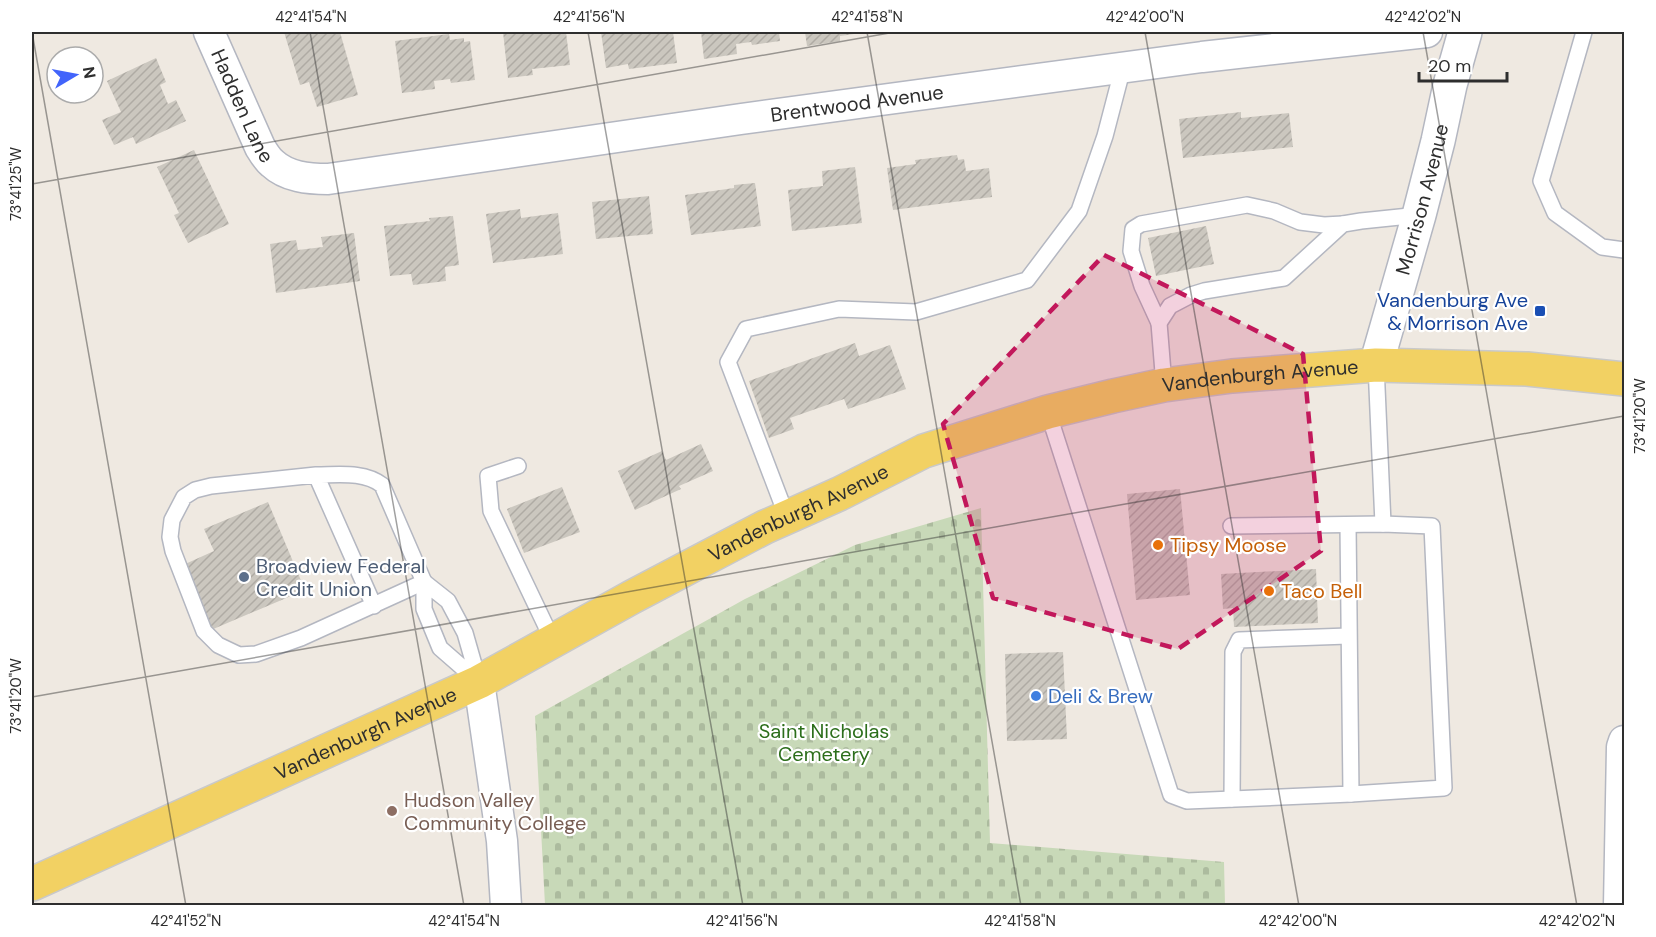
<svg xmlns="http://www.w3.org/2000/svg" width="1656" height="937" font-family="'DM Sans',sans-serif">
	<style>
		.cemetery { fill: url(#cemetery-stones) }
		.building { fill: url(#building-hatch) }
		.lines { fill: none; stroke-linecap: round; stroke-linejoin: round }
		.lane-casing { stroke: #b4b7c1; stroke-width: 18 }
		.street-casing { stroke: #b4b7c1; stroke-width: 33 }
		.secondary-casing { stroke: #b4b7c1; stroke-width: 36 }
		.primary-casing { stroke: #c9c9c9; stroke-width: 36 }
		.lane { stroke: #fff; stroke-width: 15 }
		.street { stroke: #fff; stroke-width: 30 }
		.secondary { stroke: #fff; stroke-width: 33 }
		.primary { stroke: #f2d163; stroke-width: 33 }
		.marked { fill: #c2185b; fill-opacity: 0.2; stroke: #c2185b; stroke-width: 4.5; stroke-dasharray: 12 8; stroke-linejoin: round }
		.ticks { fill: none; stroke: #2e2e2e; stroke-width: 1.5; stroke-opacity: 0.45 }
		.transit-dot { fill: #1a4fb4; stroke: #fff; stroke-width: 2 }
		.food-dot { fill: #e8710a; stroke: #fff; stroke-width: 2 }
		.service-dot { fill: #5c6f8a; stroke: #fff; stroke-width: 2 }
		.shop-dot { fill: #3f7fe0; stroke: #fff; stroke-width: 2 }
		.education-dot { fill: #8d6e63; stroke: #fff; stroke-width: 2 }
		.labels { text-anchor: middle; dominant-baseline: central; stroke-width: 4.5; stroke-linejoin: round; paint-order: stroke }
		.street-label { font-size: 20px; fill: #2e2e2e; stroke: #fff }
		.transit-label { font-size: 20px; fill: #164399; stroke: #fff; text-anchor: end }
		.food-label { font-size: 20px; fill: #c56008; stroke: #fff; text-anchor: start }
		.service-label { font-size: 20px; fill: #4e5e75; stroke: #fff; text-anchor: start }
		.shop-label { font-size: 20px; fill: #366cbe; stroke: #fff; text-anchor: start }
		.park-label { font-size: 20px; fill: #2c6e1b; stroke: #fff }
		.education-label { font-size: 20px; fill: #785e54; stroke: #fff; text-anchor: start }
		.neatline { fill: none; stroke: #2e2e2e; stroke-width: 2 }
		.ticks-label { font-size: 15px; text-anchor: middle; fill: #2e2e2e }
	</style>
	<defs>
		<pattern id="cemetery-stones" width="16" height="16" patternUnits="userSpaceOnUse" patternTransform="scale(1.5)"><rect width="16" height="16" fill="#c8d9b8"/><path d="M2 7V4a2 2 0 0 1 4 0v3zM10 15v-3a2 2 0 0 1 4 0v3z" fill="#acbb9e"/></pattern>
		<pattern id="building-hatch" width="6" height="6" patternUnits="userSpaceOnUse" patternTransform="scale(1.5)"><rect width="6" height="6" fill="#cbc7bf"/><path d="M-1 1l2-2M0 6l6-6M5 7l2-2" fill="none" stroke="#afaba4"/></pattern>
	</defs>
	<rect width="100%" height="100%" fill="#efe9e1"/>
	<path class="cemetery" d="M 981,508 L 990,843 L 1224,862 L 1225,905 L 545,905 L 535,716 L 745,599 L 855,545 Z"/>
	<g class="building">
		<path d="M 284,32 L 340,32 L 358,95 L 317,107 L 309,82 L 300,85 Z"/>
		<path d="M 503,32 L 566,32 L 570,65 L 532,69 L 533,75 L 508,78 Z"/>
		<path d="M 601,32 L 673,32 L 677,63 L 629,69 L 628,64 L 606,68 Z"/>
		<path d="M 701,32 L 779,32 L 780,41 L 752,45 L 751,42 L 736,44 L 737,54 L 704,59 Z"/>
		<path d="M 805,32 L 861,32 L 861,33 L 840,36 L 840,41 L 807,46 Z"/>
		<path d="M 449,34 L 450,40 L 464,38 L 464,42 L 470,41 L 475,80 L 451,83 L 450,79 L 434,81 L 435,89 L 402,93 L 395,41 Z"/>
		<path d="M 156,58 L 166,82 L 160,85 L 168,104 L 176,100 L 186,121 L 136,144 L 133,137 L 114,145 L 102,120 L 121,112 L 107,81 Z"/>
		<path d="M 1241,112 L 1241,118 L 1289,113 L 1293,147 L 1183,158 L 1179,119 Z"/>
		<path d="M 194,150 L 229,224 L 188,243 L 174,215 L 179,213 L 157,167 Z"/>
		<path d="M 957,155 L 958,160 L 964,159 L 966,171 L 989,168 L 992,197 L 893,210 L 887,168 L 916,164 L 915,160 Z"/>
		<path d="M 855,167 L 862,223 L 792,231 L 788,190 L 823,186 L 822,171 Z"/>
		<path d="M 755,183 L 761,226 L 691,235 L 685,195 L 734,188 L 734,185 Z"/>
		<path d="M 649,196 L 653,234 L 596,239 L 592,202 Z"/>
		<path d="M 520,209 L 521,218 L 558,213 L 563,254 L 493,263 L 486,214 Z"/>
		<path d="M 453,216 L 459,265 L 445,267 L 446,281 L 413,285 L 411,274 L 390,276 L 384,226 L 430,221 L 429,218 Z"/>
		<path d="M 1206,226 L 1214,264 L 1156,276 L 1148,238 Z"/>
		<path d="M 354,233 L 360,281 L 276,293 L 270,244 L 296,240 L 298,250 L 323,247 L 321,237 Z"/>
		<path d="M 855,343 L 859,356 L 890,345 L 906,389 L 848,409 L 844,399 L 790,418 L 794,429 L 769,438 L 749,381 Z"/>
		<path d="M 701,444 L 713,471 L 679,486 L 681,489 L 635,510 L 618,471 L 662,451 L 666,460 Z"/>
		<path d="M 562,487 L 580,532 L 524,553 L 507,509 Z"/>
		<path d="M 1180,489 L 1190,595 L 1136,600 L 1127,494 Z"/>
		<path d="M 268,502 L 305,590 L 211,630 L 183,565 L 214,551 L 204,529 Z"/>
		<path d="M 1316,569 L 1318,623 L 1234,627 L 1233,608 L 1223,609 L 1221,574 Z"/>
		<path d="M 1063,652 L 1067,739 L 1007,741 L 1005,654 Z"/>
	</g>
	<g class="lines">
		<defs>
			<g id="lane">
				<path d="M 1584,32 L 1541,181 L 1555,213 L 1602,247 L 1624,250"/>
				<path d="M 1159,323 L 1142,286 L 1131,251 L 1133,229 L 1141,224 L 1247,205 L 1274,211 L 1300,222 L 1324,225 L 1343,224"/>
				<path d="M 1376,365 L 1383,524"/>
				<path d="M 1164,385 L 1159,323 L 1170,306 L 1191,295 L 1204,291 L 1284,278 L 1343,224 L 1361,221 L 1419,215"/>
				<path d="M 1048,412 L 1171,795 L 1187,801 L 1351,794 L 1348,525"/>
				<path d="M 518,466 L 488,476 L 491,511 L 553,641"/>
				<path d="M 316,475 L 211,486 L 195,490 L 184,497 L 172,520 L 170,537 L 173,551 L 204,631 L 218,645 L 239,655 L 256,654 L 301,638 L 424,582 L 382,485 C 364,471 338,475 316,475 L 374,606"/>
				<path d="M 787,517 L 728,362 L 746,329 L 839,309 L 916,312 L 1027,280 L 1079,211 L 1105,136 L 1123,67"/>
				<path d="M 1231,526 L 1383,524 L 1432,526 L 1444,788 L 1351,794"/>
				<path d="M 424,582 L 448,601 L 465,633 L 479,682 L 440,648 L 424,609 Z"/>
				<path d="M 1232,799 L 1233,652 L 1239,640 L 1348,636"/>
			</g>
			<g id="street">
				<path id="s1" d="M 209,32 L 260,147 C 263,152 267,159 272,163 C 287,177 308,179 328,179 L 741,119 L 881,100 L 1202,57 L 1427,32"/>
				<path d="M 479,682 L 502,841 L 506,906"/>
				<path d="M 1619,906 L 1622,747 L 1624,741"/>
			</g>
			<g id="secondary">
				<path id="s2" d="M 1376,365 L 1419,215 L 1438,141 L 1450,85 L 1465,32"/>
			</g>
			<g id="primary">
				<path id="s3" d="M 32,884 L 479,682 L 632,597 L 765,527 L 839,494 L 924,451 L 1048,412 L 1113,396 L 1164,385 L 1232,376 L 1376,365 L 1527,369 L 1624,379"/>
			</g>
		</defs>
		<use href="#lane" class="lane-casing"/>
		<use href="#street" class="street-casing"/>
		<use href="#secondary" class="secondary-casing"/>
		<use href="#primary" class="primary-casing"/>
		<use href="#lane" class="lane"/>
		<use href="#street" class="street"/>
		<use href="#secondary" class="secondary"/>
		<use href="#primary" class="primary"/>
	</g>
	<path class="marked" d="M 1104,255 L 1303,354 L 1321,551 L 1178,649 L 993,598 L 943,424 Z"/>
	<path class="ticks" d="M 32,32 L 186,906M 310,32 L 464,906M 588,32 L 743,906M 867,32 L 1021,906M 1145,32 L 1299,906M 1423,32 L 1577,906M 32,184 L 895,32M 32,697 L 1624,416"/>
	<rect class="transit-dot" x="1534" y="305" width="12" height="12" rx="3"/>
	<g class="food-dot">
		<circle cx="1158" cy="545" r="6"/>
		<circle cx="1269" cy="591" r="6"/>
	</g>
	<circle class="service-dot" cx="244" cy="577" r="6"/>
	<circle class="shop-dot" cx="1036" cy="696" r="6"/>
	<circle class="education-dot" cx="392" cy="811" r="6"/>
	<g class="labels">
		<g class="street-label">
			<text stroke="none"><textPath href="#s1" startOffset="740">Brentwood Avenue</textPath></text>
			<text stroke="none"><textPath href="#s1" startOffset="81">Hadden Lane</textPath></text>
			<text stroke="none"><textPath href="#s2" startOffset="172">Morrison Avenue</textPath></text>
			<text stroke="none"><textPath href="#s3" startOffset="1338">Vandenburgh Avenue</textPath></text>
			<text stroke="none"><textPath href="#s3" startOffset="852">Vandenburgh Avenue</textPath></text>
			<text stroke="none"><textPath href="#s3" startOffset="366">Vandenburgh Avenue</textPath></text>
		</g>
		<g class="transit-label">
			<text x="1528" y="300">Vandenburg Ave<tspan x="1528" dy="23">&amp; Morrison Ave</tspan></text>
		</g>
		<g class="food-label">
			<text x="1170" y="545">Tipsy Moose</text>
			<text x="1281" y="591">Taco Bell</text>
		</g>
		<g class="service-label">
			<text x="256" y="566">Broadview Federal<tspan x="256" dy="23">Credit Union</tspan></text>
		</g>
		<g class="shop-label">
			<text x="1048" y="696">Deli &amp; Brew</text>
		</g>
		<g class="park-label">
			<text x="824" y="731">Saint Nicholas<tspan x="824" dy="23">Cemetery</tspan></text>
		</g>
		<g class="education-label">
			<text x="404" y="800">Hudson Valley<tspan x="404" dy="23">Community College</tspan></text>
		</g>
	</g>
	<rect width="1656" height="937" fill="none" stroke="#ffffff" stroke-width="66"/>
	<g transform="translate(75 75) rotate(80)"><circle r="28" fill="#ffffff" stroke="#ababab" stroke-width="1.5"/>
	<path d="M0-4.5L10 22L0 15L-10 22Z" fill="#4264fb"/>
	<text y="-9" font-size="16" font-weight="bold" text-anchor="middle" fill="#2e2e2e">N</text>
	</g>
	<path d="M1419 72v9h88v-9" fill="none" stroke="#2e2e2e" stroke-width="3"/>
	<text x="1428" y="72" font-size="18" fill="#2e2e2e" stroke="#ffffff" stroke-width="4.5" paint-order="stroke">20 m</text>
	<rect x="33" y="33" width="1590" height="871" class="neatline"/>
	<g class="ticks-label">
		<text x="311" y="22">42°41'54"N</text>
		<text x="589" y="22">42°41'56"N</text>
		<text x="867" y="22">42°41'58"N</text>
		<text x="1145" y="22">42°42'00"N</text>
		<text x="1423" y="22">42°42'02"N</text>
		<text transform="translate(16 184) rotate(-90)" y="5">73°41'25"W</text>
		<text transform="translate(1640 416) rotate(-90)" y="5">73°41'20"W</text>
		<text transform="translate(16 696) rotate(-90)" y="5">73°41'20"W</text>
		<text x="186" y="926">42°41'52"N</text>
		<text x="464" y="926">42°41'54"N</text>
		<text x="742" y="926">42°41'56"N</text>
		<text x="1020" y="926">42°41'58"N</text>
		<text x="1298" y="926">42°42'00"N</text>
		<text x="1577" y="926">42°42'02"N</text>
	</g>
</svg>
